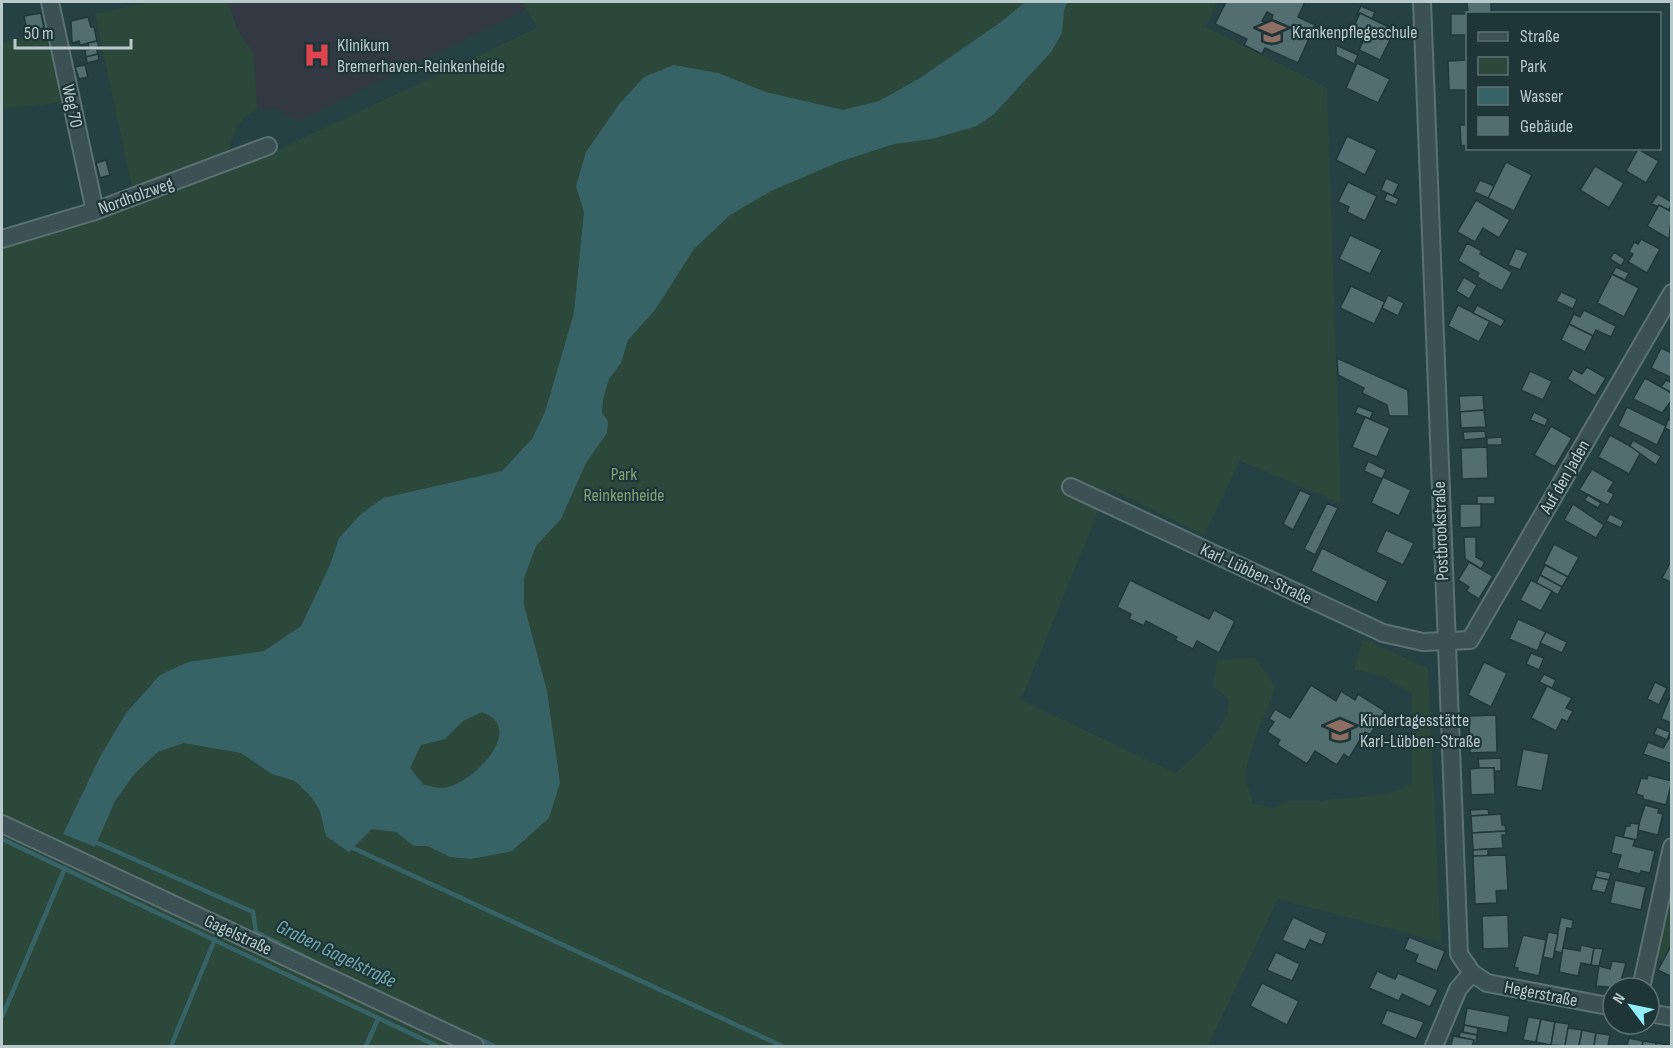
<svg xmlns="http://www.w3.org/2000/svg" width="1673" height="1048" font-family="'Sofia Sans Condensed',sans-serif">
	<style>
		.medical { fill: #333943 }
		.green { fill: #2b483b }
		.water { fill: #376366; fill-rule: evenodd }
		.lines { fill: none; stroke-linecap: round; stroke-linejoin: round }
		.stream { stroke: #376366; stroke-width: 4.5 }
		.building { fill: #526e70; stroke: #21383a; stroke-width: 1.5; fill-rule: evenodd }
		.minor-casing { stroke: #5c7173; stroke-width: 20 }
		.minor { stroke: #3b5153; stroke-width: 16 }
		.labels { text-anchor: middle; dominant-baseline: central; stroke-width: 4.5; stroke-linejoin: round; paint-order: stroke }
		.poi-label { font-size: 18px; fill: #b8cacc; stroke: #1f3638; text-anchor: start }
		.street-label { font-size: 18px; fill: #b8cacc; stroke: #1f3638 }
		.park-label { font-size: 18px; fill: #83a376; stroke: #1f3638 }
		.water-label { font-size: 20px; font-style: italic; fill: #71a8ac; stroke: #1f3638 }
	</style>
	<rect width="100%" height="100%" fill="#264143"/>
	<path class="medical" d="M 189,2 L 542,2 L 298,121 L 276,109 L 257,110 L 244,115 L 235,129 L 231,147 Z"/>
	<g class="green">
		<path d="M 150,2 L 228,2 L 237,29 L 254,55 L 257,110 C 232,120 234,141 224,163 L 133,192 L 95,14 Z"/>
		<path d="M 523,2 L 1217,2 L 1206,27 L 1327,88 L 1341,503 L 1240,461 L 1204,535 L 1108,488 L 1021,700 L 1175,773 C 1191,761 1235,722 1228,698 L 1213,686 L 1217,660 L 1255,658 L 1275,686 C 1268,712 1246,752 1246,776 C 1246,785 1251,795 1253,804 L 1274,808 L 1289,801 L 1316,801 L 1386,794 L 1412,784 L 1412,694 L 1383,676 L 1354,670 L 1363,639 L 1428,668 L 1441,942 L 1278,899 L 1208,1046 L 496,1046 L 2,818 L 2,246 L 271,153 L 537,28 Z"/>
		<path d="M 50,33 L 65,102 L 2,109 L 2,43 Z"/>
		<path d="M 2,831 L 458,1046 L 2,1046 Z"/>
		<path d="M 1671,893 L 1671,944 L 1663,960 L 1654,954 Z"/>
	</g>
	<path class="water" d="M 1025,2 L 1068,2 L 1064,10 L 1062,33 L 1051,52 L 994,114 L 977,126 L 932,139 L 894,144 L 839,162 L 771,191 L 730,215 L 694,249 L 655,310 L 628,340 L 621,363 L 609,379 L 603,400 L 602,413 L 608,421 L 607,433 L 586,463 L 561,519 L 536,546 L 524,578 L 524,605 L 547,691 L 560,783 L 549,818 L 512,851 L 471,859 L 450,857 L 428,846 L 414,846 L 396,832 L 372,829 L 349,852 L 326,836 L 320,811 L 312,798 L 295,781 L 272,774 L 241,753 L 184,743 L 158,752 L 135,773 L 115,801 L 95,847 L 63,834 L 100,757 L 126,713 L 160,675 L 188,662 L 264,651 L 301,626 L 330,565 L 339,538 L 360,515 L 383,498 L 502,471 L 532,439 L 545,412 L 574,313 L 584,212 L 576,186 L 586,152 L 620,103 L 644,77 L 674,65 L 718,73 L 766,92 L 843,110 L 879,101 L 920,78 L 1001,22 ZM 482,712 C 486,714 491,716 494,719 C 516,742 465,787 443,788 C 437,788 430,786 424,785 L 410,768 L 421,745 L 445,739 L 463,721 Z"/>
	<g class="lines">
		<g class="stream">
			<path d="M 2,839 L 437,1046"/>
			<path d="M 93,841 L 253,912 L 256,932 L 315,962"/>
			<path d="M 353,848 L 782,1046"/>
			<path d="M 2,1017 L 65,868"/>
			<path d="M 475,1037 L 494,1046"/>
			<path d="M 171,1046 L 215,939"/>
			<path d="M 366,1046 L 378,1019"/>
		</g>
	</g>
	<g class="building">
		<path d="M 1226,2 L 1305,2 L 1298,17 L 1315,25 L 1298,63 L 1265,48 L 1262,54 L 1244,45 L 1247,39 L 1215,24 ZM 1267,12 L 1273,15 L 1269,25 L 1262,21 Z"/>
		<path d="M 1467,2 L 1491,2 L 1491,14 L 1468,14 Z"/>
		<path d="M 1361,6 L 1375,12 L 1372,19 L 1360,13 L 1357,14 Z"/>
		<path d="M 41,13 L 44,28 L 27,31 L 24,16 Z"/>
		<path d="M 1360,13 L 1395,30 L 1380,60 L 1359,50 L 1365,37 L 1352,31 Z"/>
		<rect x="1451" y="14" width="17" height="21"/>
		<path d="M 88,17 L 91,27 L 94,27 L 97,41 L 80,45 L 79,41 L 72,43 L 71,21 Z"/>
		<path d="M 97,41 L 99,47 L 89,49 L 88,43 Z"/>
		<path d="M 1336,45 L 1358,55 L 1354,64 L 1336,55 Z"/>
		<path d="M 96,48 L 98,54 L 86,57 L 85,50 Z"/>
		<path d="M 98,54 L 99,60 L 87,63 L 86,57 Z"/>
		<path d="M 1468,60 L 1468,90 L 1449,90 L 1448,61 Z"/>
		<path d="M 1357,63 L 1390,79 L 1378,103 L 1346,88 Z"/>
		<path d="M 85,65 L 88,77 L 79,79 L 75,67 Z"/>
		<path d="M 1460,125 L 1468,125 L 1468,145 L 1461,146 Z"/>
		<path d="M 1347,136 L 1377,150 L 1365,175 L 1336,160 Z"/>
		<path d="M 1638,149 L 1659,161 L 1646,183 L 1626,171 Z"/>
		<path d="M 106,160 L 110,175 L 100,178 L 96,163 Z"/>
		<path d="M 1506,162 L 1532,175 L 1514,211 L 1488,198 Z"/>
		<path d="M 1595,166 L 1624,183 L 1609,208 L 1580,190 Z"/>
		<path d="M 1386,178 L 1399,184 L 1393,196 L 1381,190 Z"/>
		<path d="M 1480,180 L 1494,186 L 1488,198 L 1474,192 Z"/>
		<path d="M 1348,182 L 1377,196 L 1365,221 L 1347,212 L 1349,207 L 1338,202 Z"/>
		<path d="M 1387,193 L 1399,199 L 1396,205 L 1384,200 Z"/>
		<path d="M 1658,194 L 1672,202 L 1669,210 L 1651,204 Z"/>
		<path d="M 1476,200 L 1510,220 L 1499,238 L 1483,228 L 1475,242 L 1457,232 Z"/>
		<path d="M 1659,205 L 1672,212 L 1669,239 L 1647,226 Z"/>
		<path d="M 1350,235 L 1382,250 L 1370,274 L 1339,259 Z"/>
		<path d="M 1641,239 L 1660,249 L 1647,273 L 1628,262 L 1633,254 L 1629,252 L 1634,242 L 1638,244 Z"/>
		<path d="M 1467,243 L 1482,251 L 1480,254 L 1512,272 L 1502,291 L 1477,277 L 1479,273 L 1458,261 Z"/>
		<path d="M 1516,248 L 1528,253 L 1520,270 L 1508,265 Z"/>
		<path d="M 1614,252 L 1625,259 L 1621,266 L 1610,259 Z"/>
		<path d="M 1616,267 L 1629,273 L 1625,280 L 1612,274 Z"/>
		<path d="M 1612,274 L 1639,288 L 1624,317 L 1597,303 Z"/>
		<path d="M 1464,277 L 1477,285 L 1469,299 L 1456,291 Z"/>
		<path d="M 1351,286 L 1385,302 L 1374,324 L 1340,308 Z"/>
		<path d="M 1561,292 L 1577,299 L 1573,309 L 1556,301 Z"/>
		<path d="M 1388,295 L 1404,303 L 1398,316 L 1382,308 Z"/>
		<path d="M 1458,305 L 1490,321 L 1479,342 L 1448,326 Z"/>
		<path d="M 1477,305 L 1505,320 L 1501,327 L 1473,313 Z"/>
		<path d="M 1584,310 L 1616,326 L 1611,337 L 1596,330 L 1593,336 L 1569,324 L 1574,314 L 1580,317 Z"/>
		<path d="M 1569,324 L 1593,336 L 1585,352 L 1561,340 Z"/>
		<path d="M 1661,348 L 1672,353 L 1672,378 L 1651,368 Z"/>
		<path d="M 1337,358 L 1408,390 L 1409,416 L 1389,416 L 1387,405 L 1362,393 L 1364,388 L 1338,375 Z"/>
		<path d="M 1587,367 L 1606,378 L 1595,396 L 1567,379 L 1573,369 L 1582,374 Z"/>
		<path d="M 1530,371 L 1552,381 L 1543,400 L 1521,390 Z"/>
		<path d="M 1645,378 L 1672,393 L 1672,400 L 1662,413 L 1633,399 Z"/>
		<path d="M 1666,380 L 1672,383 L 1672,393 L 1661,387 Z"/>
		<path d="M 1483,395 L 1484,410 L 1460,412 L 1459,396 Z"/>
		<path d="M 1358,406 L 1373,412 L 1370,419 L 1355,413 Z"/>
		<path d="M 1627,407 L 1666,426 L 1657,445 L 1618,426 Z"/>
		<path d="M 1484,410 L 1486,427 L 1461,428 L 1460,412 Z"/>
		<path d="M 1534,412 L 1548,419 L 1545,426 L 1530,420 Z"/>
		<path d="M 1365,417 L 1390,428 L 1377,457 L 1352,447 Z"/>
		<path d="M 1668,419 L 1672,421 L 1672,432 L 1665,428 Z"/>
		<path d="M 1551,426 L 1572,438 L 1555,467 L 1534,455 Z"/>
		<path d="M 1485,431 L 1486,438 L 1464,440 L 1463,432 Z"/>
		<path d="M 1610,435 L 1641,452 L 1629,474 L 1598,457 Z"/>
		<path d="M 1502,437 L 1502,445 L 1487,445 L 1487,438 Z"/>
		<path d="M 1633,440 L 1661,456 L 1656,465 L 1630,446 Z"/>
		<path d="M 1487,447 L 1488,478 L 1462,479 L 1461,448 Z"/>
		<path d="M 1368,461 L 1386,470 L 1382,479 L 1364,471 Z"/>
		<path d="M 1592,469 L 1614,482 L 1608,491 L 1614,494 L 1608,505 L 1579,490 Z"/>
		<path d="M 1383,477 L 1411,490 L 1399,516 L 1371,503 Z"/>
		<path d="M 1300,490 L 1311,495 L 1293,530 L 1283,524 Z"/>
		<path d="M 1588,495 L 1601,503 L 1598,508 L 1584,500 Z"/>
		<rect x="1477" y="496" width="18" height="8"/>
		<path d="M 1327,503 L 1338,508 L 1315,555 L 1304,549 Z"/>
		<path d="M 1460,504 L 1481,504 L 1481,527 L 1460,528 Z"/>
		<path d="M 1573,504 L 1604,525 L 1596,538 L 1564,520 Z"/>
		<path d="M 1610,514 L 1624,521 L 1621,528 L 1606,521 Z"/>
		<path d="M 1386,530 L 1414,543 L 1403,565 L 1376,552 Z"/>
		<path d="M 1464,537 L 1476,537 L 1476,557 L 1485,562 L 1481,569 L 1465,559 Z"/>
		<path d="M 1554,544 L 1579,557 L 1568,577 L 1544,564 Z"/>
		<path d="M 1322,548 L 1388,581 L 1377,603 L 1311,571 Z"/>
		<path d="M 1672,559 L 1672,583 L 1662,578 Z"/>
		<path d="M 1469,562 L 1493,576 L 1479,599 L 1466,591 L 1469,587 L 1458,580 Z"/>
		<path d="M 1545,565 L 1568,577 L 1562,587 L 1540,575 Z"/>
		<path d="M 1540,575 L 1562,587 L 1558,595 L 1536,583 Z"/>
		<path d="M 1130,580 L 1209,619 L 1214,610 L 1235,621 L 1219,653 L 1197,641 L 1193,649 L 1175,640 L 1177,637 L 1146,621 L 1144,626 L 1129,619 L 1131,614 L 1117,607 Z"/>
		<path d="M 1531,580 L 1552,591 L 1541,611 L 1520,600 Z"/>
		<path d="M 1518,619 L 1546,632 L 1537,651 L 1509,639 Z"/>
		<path d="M 1546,632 L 1567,642 L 1562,653 L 1540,643 Z"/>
		<path d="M 1531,653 L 1544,658 L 1539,670 L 1526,664 Z"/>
		<path d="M 1484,662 L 1507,673 L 1491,707 L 1468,695 Z"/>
		<path d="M 1544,674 L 1556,680 L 1552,688 L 1539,682 Z"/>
		<path d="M 1655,682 L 1667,688 L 1659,705 L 1647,699 Z"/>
		<path d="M 1311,685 L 1336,701 L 1341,691 L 1355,700 L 1358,694 L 1385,711 L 1370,735 L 1365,732 L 1349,758 L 1344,754 L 1337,765 L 1315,751 L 1307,764 L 1277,745 L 1280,740 L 1267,732 L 1274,722 L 1269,719 L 1275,709 L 1290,718 Z"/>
		<path d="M 1547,686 L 1572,698 L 1566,708 L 1573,711 L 1567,722 L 1562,719 L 1556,731 L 1531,718 Z"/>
		<path d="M 1669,699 L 1672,700 L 1672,723 L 1661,719 Z"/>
		<path d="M 1496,715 L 1497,752 L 1470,753 L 1469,716 Z"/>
		<path d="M 1657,727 L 1670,732 L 1667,740 L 1654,734 Z"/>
		<path d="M 1669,738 L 1672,739 L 1672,764 L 1643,754 L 1648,742 L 1663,748 Z"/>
		<path d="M 1523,749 L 1549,754 L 1542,791 L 1516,786 Z"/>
		<path d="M 1501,758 L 1501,771 L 1494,771 L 1494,768 L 1479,768 L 1478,759 Z"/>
		<path d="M 1479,768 L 1494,768 L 1495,794 L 1471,795 L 1470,769 Z"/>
		<path d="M 1648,775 L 1672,781 L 1666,805 L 1643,799 L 1643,796 L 1636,794 L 1641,778 L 1647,779 Z"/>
		<path d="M 1645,805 L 1659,809 L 1658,813 L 1663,814 L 1658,835 L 1637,830 Z"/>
		<path d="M 1488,809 L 1489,815 L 1471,816 L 1470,810 Z"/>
		<path d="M 1501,814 L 1502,825 L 1505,825 L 1506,831 L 1472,833 L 1471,816 Z"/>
		<path d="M 1630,823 L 1639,824 L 1637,840 L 1623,837 L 1626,826 L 1630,826 Z"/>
		<path d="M 1506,831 L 1506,835 L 1502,835 L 1503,848 L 1473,850 L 1472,833 Z"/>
		<path d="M 1615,835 L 1635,840 L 1633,846 L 1655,851 L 1650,873 L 1641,871 L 1640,874 L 1617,868 L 1621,855 L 1611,853 Z"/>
		<path d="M 1488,849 L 1488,856 L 1473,856 L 1473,850 Z"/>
		<path d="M 1506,855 L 1508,890 L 1496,891 L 1497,903 L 1475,904 L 1473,856 Z"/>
		<path d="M 1597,870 L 1611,873 L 1609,880 L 1595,877 Z"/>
		<path d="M 1595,877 L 1609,880 L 1605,893 L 1591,890 Z"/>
		<path d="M 1615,880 L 1646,887 L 1641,910 L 1610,903 Z"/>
		<path d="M 1508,915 L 1509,948 L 1483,949 L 1482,916 Z"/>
		<path d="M 1293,917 L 1327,933 L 1322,945 L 1310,940 L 1305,950 L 1282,940 Z"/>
		<path d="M 1561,917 L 1573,920 L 1572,929 L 1567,928 L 1562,953 L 1554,951 Z"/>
		<path d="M 1548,932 L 1558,934 L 1553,959 L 1543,957 Z"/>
		<path d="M 1523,935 L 1546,940 L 1539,976 L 1517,971 L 1518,968 L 1514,967 Z"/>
		<path d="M 1409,937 L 1445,951 L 1437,971 L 1415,962 L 1418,955 L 1404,949 Z"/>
		<path d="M 1672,944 L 1672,977 L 1658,970 Z"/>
		<path d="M 1581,945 L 1594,948 L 1591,965 L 1581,963 L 1578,976 L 1559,972 L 1563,948 L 1580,951 Z"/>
		<path d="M 1594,948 L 1603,949 L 1599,966 L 1591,965 Z"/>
		<path d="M 1276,952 L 1300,964 L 1292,981 L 1267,970 Z"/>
		<path d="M 1612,961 L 1626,963 L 1619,988 L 1596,986 L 1599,966 L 1610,969 Z"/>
		<path d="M 1377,971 L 1395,979 L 1398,973 L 1438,990 L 1430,1007 L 1402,994 L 1399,1001 L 1369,988 Z"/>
		<path d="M 1262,983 L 1299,1001 L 1287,1025 L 1250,1006 Z"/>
		<path d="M 1467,1008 L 1510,1016 L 1507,1033 L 1464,1025 Z"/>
		<path d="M 1387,1010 L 1424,1022 L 1416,1039 L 1381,1024 Z"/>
		<path d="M 1528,1017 L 1541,1019 L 1536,1042 L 1523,1040 Z"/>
		<path d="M 1541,1019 L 1555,1022 L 1551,1045 L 1536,1042 Z"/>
		<path d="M 1555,1022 L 1569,1024 L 1565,1046 L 1551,1045 Z"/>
		<path d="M 1464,1025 L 1478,1028 L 1477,1035 L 1463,1032 Z"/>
		<path d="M 1568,1028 L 1582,1030 L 1579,1046 L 1565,1046 Z"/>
		<path d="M 1582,1030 L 1596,1033 L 1594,1046 L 1579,1046 Z"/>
		<path d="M 1460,1032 L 1477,1035 L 1476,1043 L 1473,1043 L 1474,1040 L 1459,1037 Z"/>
		<path d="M 1596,1033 L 1610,1035 L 1608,1046 L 1594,1046 Z"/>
		<path d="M 1453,1036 L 1474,1040 L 1472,1046 L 1451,1046 Z"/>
		<path d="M 1629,1038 L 1643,1041 L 1642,1046 L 1627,1046 Z"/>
		<path d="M 1643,1041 L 1656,1043 L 1656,1046 L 1642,1046 Z"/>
		<path d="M 1656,1043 L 1670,1045 L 1670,1046 L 1656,1046 Z"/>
	</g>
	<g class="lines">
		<defs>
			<g id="minor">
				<path d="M 50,2 L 95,211"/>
				<path d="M 1422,2 L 1459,954 L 1472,973 L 1487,983 L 1613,1007"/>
				<path d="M 2,239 L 95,211 L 268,146"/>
				<path d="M 1071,487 L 1383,633 L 1423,642 L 1470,640 L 1672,293"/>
				<path d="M 2,824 L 475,1046"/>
				<path d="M 1641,988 L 1672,847"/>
				<path d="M 1649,1013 L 1672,1017"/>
				<path d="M 1434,1046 L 1458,989 L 1472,973"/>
			</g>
		</defs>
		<use href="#minor" class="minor-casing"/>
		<use href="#minor" class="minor"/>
	</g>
	<defs>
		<symbol id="university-bare" viewBox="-9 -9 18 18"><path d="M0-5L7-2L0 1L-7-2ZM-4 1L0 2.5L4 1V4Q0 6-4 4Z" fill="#8d6e63" stroke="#1f3638" stroke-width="2.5" paint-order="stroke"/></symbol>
		<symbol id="hospital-bare" viewBox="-9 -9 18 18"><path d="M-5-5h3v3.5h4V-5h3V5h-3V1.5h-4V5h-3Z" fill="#e0444e" stroke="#1f3638" stroke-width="2.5" paint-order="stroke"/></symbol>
		<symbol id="school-bare" viewBox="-9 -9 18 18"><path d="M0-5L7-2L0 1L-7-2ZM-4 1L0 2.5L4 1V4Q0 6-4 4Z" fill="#8d6e63" stroke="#1f3638" stroke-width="2.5" paint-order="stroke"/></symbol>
	</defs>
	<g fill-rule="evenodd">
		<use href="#university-bare" x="1253" y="13" width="38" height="38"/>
		<use href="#hospital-bare" x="298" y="36" width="38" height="38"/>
		<use href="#school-bare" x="1321" y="711" width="38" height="38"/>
	</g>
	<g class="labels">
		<g class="poi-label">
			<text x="1292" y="32">Krankenpflegeschule</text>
			<text x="337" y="45">Klinikum<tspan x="337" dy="21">Bremerhaven-Reinkenheide</tspan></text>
			<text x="1360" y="720">Kindertagesstätte<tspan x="1360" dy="21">Karl-Lübben-Straße</tspan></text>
		</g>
		<g class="street-label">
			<text transform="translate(72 106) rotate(78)">Weg 70</text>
			<text transform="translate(136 196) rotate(-20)">Nordholzweg</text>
			<text transform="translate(1565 477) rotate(-60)">Auf den Jaden</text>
			<text transform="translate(1441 531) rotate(-92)">Postbrookstraße</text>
			<text transform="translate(1256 574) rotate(25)">Karl-Lübben-Straße</text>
			<text transform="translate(238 935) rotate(25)">Gagelstraße</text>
			<text transform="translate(1541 994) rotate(11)">Hegerstraße</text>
		</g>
		<g class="park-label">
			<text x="624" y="474">Park<tspan x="624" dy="21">Reinkenheide</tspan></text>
		</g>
		<g class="water-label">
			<text transform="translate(336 954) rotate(26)">Graben Gagelstraße</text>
		</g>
	</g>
	<rect width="1673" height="1048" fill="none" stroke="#b8cacc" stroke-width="6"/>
	<rect x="1466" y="12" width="195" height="138" fill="#1f3638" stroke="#5c7173" stroke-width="1.5"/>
	<rect x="1478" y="32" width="30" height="9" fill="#3b5153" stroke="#5c7173" stroke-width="1.5"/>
	<text x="1520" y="42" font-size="18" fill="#b8cacc">Straße</text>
	<rect x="1478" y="57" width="30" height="18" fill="#2b483b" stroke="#5c7173" stroke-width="1.5"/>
	<text x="1520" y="72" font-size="18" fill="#b8cacc">Park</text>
	<rect x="1478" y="87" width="30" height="18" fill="#376366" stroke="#5c7173" stroke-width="1.5"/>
	<text x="1520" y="102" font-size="18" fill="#b8cacc">Wasser</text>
	<rect x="1478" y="117" width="30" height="18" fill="#526e70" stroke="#5c7173" stroke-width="1.5"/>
	<text x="1520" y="132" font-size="18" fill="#b8cacc">Gebäude</text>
	<g transform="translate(1631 1006) rotate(302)"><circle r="28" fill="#1f3638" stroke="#5c7173" stroke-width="1.5"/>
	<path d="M0-4.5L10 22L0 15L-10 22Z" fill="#90effa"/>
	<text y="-9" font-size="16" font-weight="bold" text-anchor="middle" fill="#b8cacc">N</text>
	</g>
	<path d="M15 39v9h116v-9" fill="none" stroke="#b8cacc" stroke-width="3"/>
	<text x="24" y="39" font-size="18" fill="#b8cacc" stroke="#1f3638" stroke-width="4.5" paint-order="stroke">50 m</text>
</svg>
